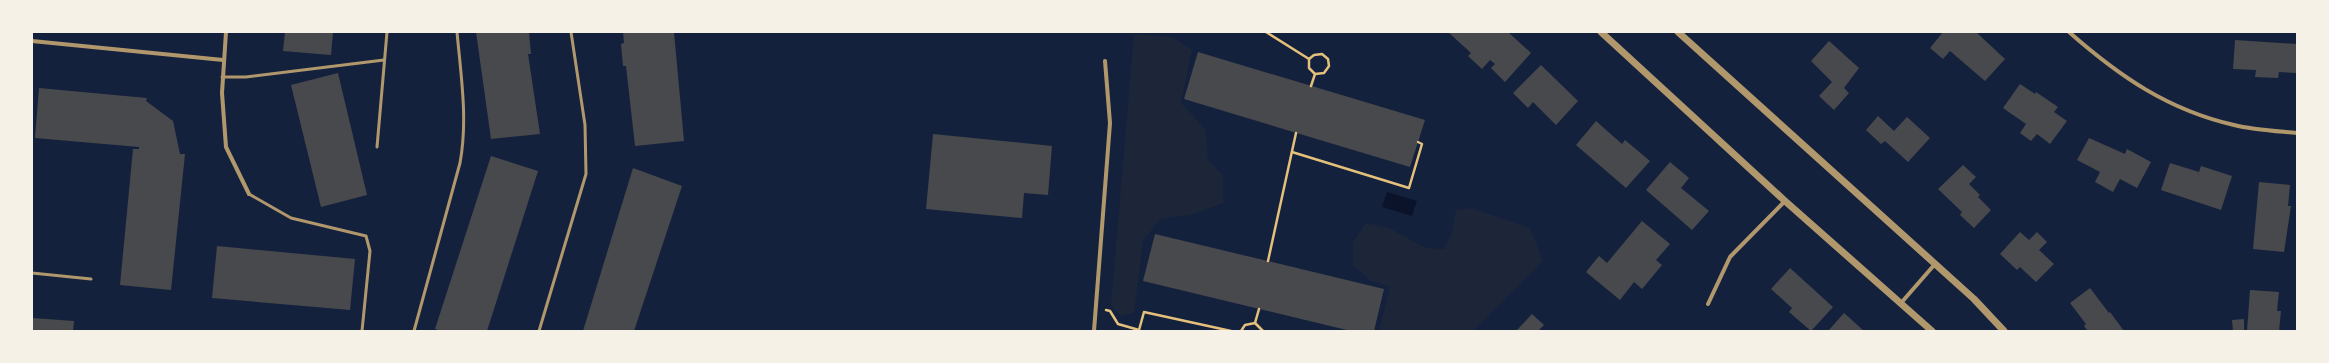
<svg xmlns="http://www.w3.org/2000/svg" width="2329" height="363" font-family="Quicksand,sans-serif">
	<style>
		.green { fill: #1d2539 }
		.water { fill: #0b132b }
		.building { fill: #48494c }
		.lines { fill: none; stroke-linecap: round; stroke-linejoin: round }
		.path { stroke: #e5c07b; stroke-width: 2.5 }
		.service { stroke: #b1986c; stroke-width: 3 }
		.minor { stroke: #b1986c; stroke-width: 4 }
		.tertiary { stroke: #b1986c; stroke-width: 7 }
	</style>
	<rect width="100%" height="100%" fill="#14213d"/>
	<g class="green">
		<path d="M 1134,34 L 1172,37 L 1192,50 L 1181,103 L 1206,130 L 1208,160 L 1223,176 L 1223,203 L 1190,215 L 1160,219 L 1143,241 L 1134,313 L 1120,316 L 1111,305 Z"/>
		<path d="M 1471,208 L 1530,228 L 1543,261 L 1473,331 L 1379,331 L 1390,287 L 1371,281 L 1353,265 L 1353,242 L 1366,223 L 1389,228 L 1426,248 L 1444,249 L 1452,232 L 1456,210 Z"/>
	</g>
	<path class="water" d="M 1387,192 L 1417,201 L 1412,216 L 1382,207 Z"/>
	<g class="building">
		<path d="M 285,32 L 333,32 L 331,55 L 283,51 Z"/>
		<path d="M 476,32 L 529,32 L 531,54 L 528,54 L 540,134 L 491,139 Z"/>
		<path d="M 623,32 L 674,32 L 684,141 L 635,146 L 626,66 L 623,66 L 621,44 L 624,43 Z"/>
		<path d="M 1448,32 L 1508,32 L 1531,53 L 1505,82 L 1491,68 L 1495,64 L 1490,60 L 1482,69 L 1468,56 L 1471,53 Z"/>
		<path d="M 1943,32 L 1976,32 L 2005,59 L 1985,81 L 1950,51 L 1943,59 L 1930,48 Z"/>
		<path d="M 2235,40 L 2297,44 L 2297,73 L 2279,72 L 2278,78 L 2255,77 L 2256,70 L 2233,69 Z"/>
		<path d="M 1829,41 L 1859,68 L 1844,88 L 1849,93 L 1834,110 L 1819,96 L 1832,82 L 1811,61 Z"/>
		<path d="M 1198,52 L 1425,120 L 1410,167 L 1184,99 Z"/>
		<path d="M 1541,65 L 1578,101 L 1556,125 L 1533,102 L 1528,108 L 1513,93 Z"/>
		<path d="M 338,73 L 367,195 L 321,207 L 291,85 Z"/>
		<path d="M 2020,84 L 2035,94 L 2036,92 L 2058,107 L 2054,112 L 2067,121 L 2050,144 L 2037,134 L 2031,141 L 2020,133 L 2026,124 L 2003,108 Z"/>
		<path d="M 39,88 L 147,98 L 146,101 L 173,121 L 180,154 L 185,154 L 171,290 L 120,285 L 133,149 L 139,149 L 139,147 L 35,138 Z"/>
		<path d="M 1878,116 L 1894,131 L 1907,117 L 1930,138 L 1908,162 L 1885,141 L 1881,144 L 1866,130 Z"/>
		<path d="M 1596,121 L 1622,144 L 1625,140 L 1650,161 L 1626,188 L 1576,145 Z"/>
		<path d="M 933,134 L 1052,146 L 1048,195 L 1024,193 L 1022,218 L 926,209 Z"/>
		<path d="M 2089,138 L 2125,154 L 2127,149 L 2151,162 L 2137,188 L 2120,179 L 2113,192 L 2095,182 L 2100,172 L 2077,160 Z"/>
		<path d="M 491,156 L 538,171 L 487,331 L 442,331 L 435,329 Z"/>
		<path d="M 1670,162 L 1689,178 L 1681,188 L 1709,211 L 1692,230 L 1646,190 Z"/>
		<path d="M 2170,163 L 2199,172 L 2201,166 L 2232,176 L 2221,210 L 2161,190 Z"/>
		<path d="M 1963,165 L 1976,177 L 1969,184 L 1980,195 L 1978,197 L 1991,210 L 1974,228 L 1960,215 L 1962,212 L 1938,189 Z"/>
		<path d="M 633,168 L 682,186 L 634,331 L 583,331 Z"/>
		<path d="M 2259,182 L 2290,185 L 2288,206 L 2291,206 L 2284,252 L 2253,249 Z"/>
		<path d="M 1642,221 L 1670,244 L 1656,260 L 1662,265 L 1642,289 L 1634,282 L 1620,300 L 1586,272 L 1599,256 L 1607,263 Z"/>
		<path d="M 2020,232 L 2029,240 L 2037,232 L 2047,242 L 2039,250 L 2054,264 L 2036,282 L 2020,267 L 2017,270 L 2000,254 Z"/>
		<path d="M 1155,234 L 1384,289 L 1374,331 L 1351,331 L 1143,281 Z"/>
		<path d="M 217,246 L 355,259 L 350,310 L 212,298 Z"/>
		<path d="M 1790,268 L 1833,307 L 1811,331 L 1789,312 L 1792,308 L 1771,289 Z"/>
		<path d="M 2090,288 L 2109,313 L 2110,312 L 2124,331 L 2088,331 L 2084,326 L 2086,324 L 2070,303 Z"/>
		<path d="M 2250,290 L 2279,292 L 2277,311 L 2281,311 L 2279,331 L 2247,331 Z"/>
		<path d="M 1844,313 L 1864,331 L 1829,330 Z"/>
		<path d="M 1532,314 L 1544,325 L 1538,331 L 1516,331 Z"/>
		<path d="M 32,318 L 74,321 L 73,331 L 32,331 Z"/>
		<path d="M 2244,319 L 2244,330 L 2233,331 L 2232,320 Z"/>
	</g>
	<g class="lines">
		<g class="path">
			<path d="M 1266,32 L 1309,59 L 1309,68 L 1315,74 L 1311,86"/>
			<path d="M 1309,59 L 1314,55 L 1322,54 L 1328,59 L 1329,66 L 1324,73 L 1315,74"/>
			<path d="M 1292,152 L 1409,188 L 1422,144 L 1418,142"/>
			<path d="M 1268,261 L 1296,133"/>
			<path d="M 1106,310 L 1110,311 L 1118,324 L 1139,330 L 1144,312 L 1231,331"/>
			<path d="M 1255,323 L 1263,331"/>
			<path d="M 1241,331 L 1245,325 L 1255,323 L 1259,309"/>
		</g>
		<g class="service">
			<path d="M 222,77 L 246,77 L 384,60"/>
			<path d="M 377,147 L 387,32"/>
			<path d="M 249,194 L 291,218 L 366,236 L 370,251 L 362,331"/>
			<path d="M 32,273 L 91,279"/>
			<path d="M 414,331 L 460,163 C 468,120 461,76 457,32"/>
			<path d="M 539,331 L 586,174 L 585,125 L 571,32"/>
		</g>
		<g class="minor">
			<path d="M 226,32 L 222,93 L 226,147 L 249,194"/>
			<path d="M 2069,32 C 2119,76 2168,110 2234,125 C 2254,130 2276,131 2297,133"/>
			<path d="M 32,41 L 223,60"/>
			<path d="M 1901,303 L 1935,264"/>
			<path d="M 1708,304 L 1730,257 L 1785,201"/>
			<path d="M 1094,331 L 1110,123 L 1105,61"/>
		</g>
		<g class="tertiary">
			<path d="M 1601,32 L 1785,201 L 1932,331"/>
			<path d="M 1678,32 L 1974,299 L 2004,331"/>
		</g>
	</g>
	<rect width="2329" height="363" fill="none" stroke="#f6f1e7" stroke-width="66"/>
</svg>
